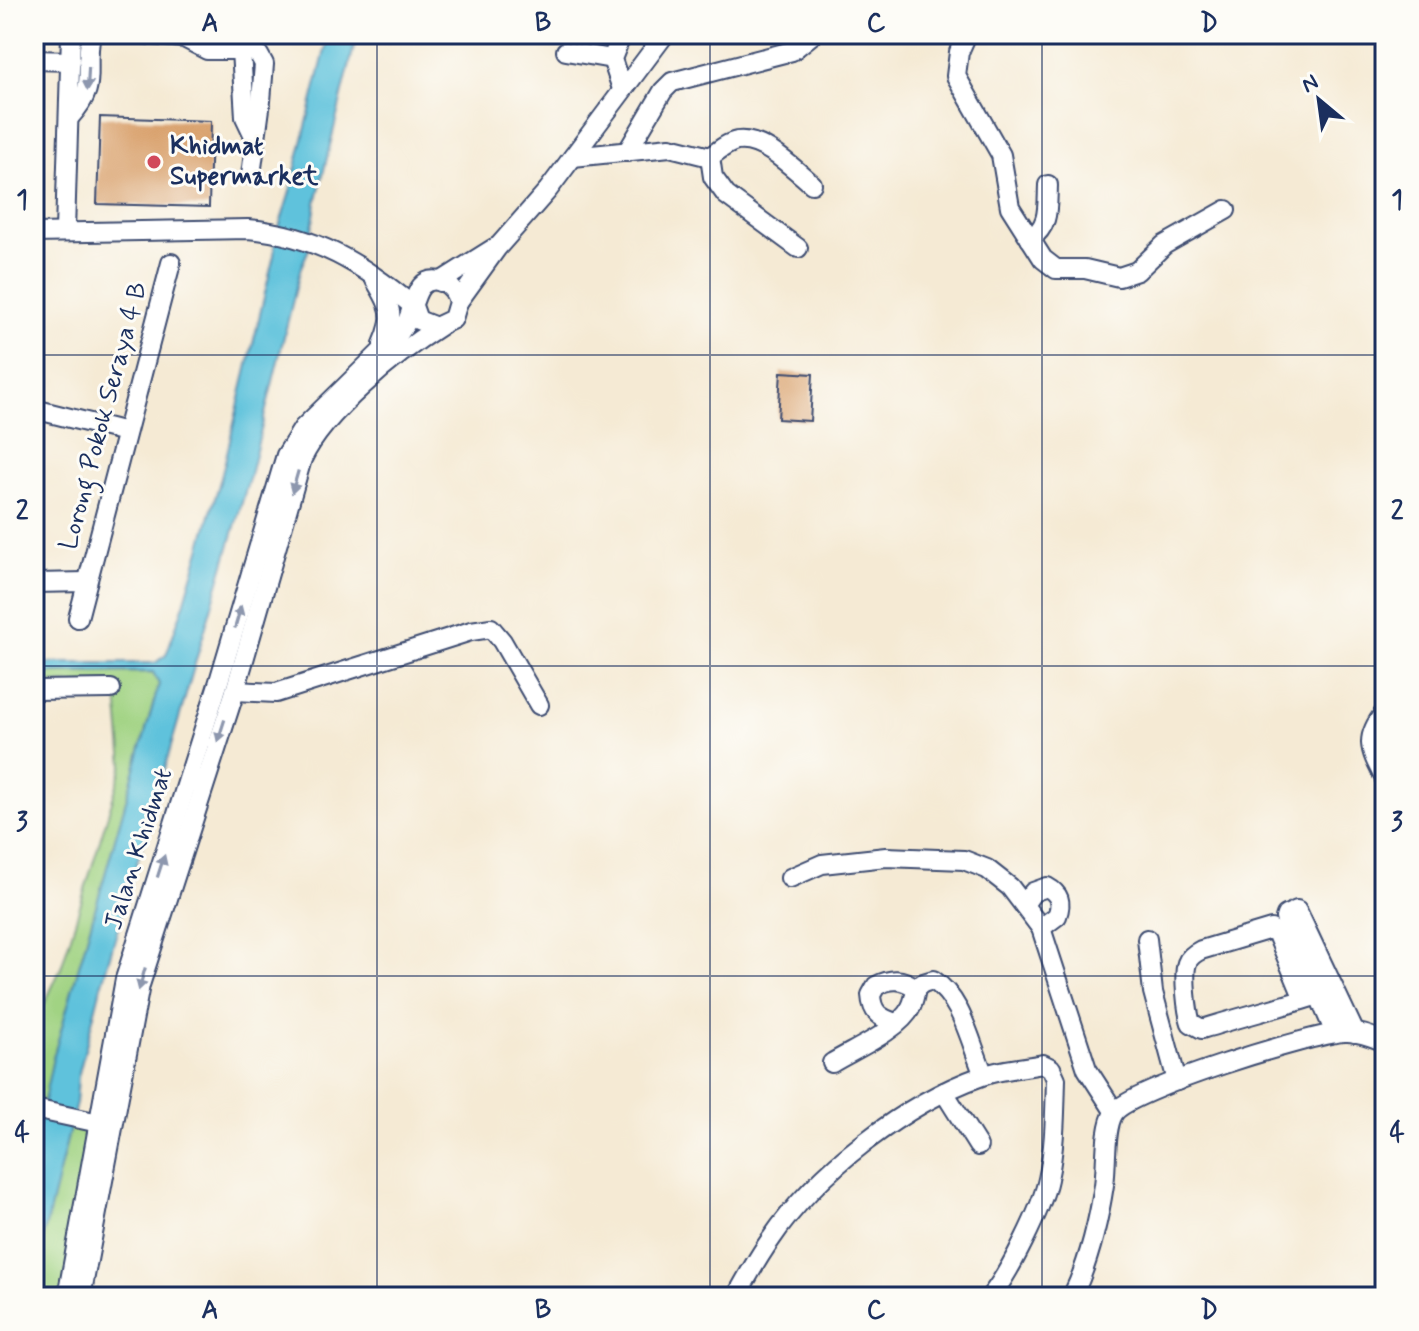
<svg xmlns="http://www.w3.org/2000/svg" width="1419" height="1331" font-family="Mynerve,sans-serif">
	<style>
		.green { fill: #a1d383; stroke: #5e8170; stroke-width: 2 }
		.water { fill: #5ec2dc; stroke: #3c789d; stroke-width: 2 }
		.building { fill: #d89f69 }
		.lines { fill: none; stroke-linecap: round; stroke-linejoin: round }
		.minor-casing { stroke: #3c4b70; stroke-width: 22 }
		.minor { stroke: #fff; stroke-width: 18 }
		.oneway { fill: #8d97ae }
		.grid { fill: none; stroke: #1b2f5e; stroke-width: 2; stroke-opacity: 0.55 }
		.poi-dot { fill: #d1495b; stroke: #fdfcf7; stroke-width: 3 }
		.labels { text-anchor: middle; dominant-baseline: central; stroke-width: 6; stroke-linejoin: round; paint-order: stroke }
		.poi-label { font-size: 26px; font-weight: bold; fill: #1b2f5e; stroke: #fdfcf7; text-anchor: start }
		.street-label { font-size: 26px; fill: #1b2f5e; stroke: #fdfcf7 }
		.neatline { fill: none; stroke: #1b2f5e; stroke-width: 3 }
		.grid-label { font-size: 26px; text-anchor: middle; font-weight: bold; fill: #1b2f5e }
	</style>
	<rect width="100%" height="100%" fill="#fdfcf7"/>
	<filter id="ink" filterUnits="userSpaceOnUse"><feTurbulence type="fractalNoise" baseFrequency=".0125" numOctaves="2"/><feDisplacementMap in="SourceGraphic" scale="16" xChannelSelector="R" yChannelSelector="G"/><feConvolveMatrix kernelMatrix="1 2 1 2 8 2 1 2 1" color-interpolation-filters="sRGB"/></filter>
	<filter id="wash" filterUnits="userSpaceOnUse"><feTurbulence type="fractalNoise" baseFrequency=".006" numOctaves="4" result="noise"/><feDisplacementMap in="SourceGraphic" scale="32" xChannelSelector="R" yChannelSelector="G"/><feGaussianBlur stdDeviation="1.8" result="paint"/><feColorMatrix in="noise" values="0 0 0 0 0 0 0 0 0 0 0 0 0 0 0 0 0 1.4 0 .05"/><feComposite in="paint" operator="in"/></filter>
	<g filter="url(#wash)">
		<rect width="100%" height="100%" fill="#f5ead4"/>
		<g class="green">
			<path d="M 153,672 L 159,684 L 53,1058 L 44,1101 L 34,1099 L 34,1015 L 43,1007 L 61,968 L 123,765 L 116,683 L 34,684 L 34,673 Z"/>
			<path d="M 78,1124 L 89,1128 L 63,1297 L 34,1297 L 34,1253 L 41,1245 L 70,1127 L 77,1128 Z"/>
		</g>
		<path class="water" d="M 329,34 L 357,34 L 316,203 L 309,249 L 301,267 L 250,475 L 102,983 L 78,1077 L 76,1103 L 50,1210 L 41,1245 L 34,1253 L 34,1148 L 53,1058 L 159,684 L 153,672 L 34,673 L 34,663 L 155,663 L 166,655 L 184,604 L 222,474 L 274,255 L 275,240 L 289,195 Z"/>
		<g id="blocks">
			<g class="building">
				<path d="M 100,117 L 211,121 L 209,207 L 97,204 Z"/>
				<path d="M 781,372 L 813,374 L 810,421 L 778,419 Z"/>
			</g>
		</g>
	</g>
	<g filter="url(#ink)">
		<use href="#blocks" fill-opacity="0" stroke="#3c4b70" stroke-width="2"/>
		<g class="lines">
			<defs>
				<g id="minor">
					<path d="M 144,34 L 184,38 L 207,50 L 251,50 L 259,55 L 264,64 L 261,101 L 251,175"/>
					<path d="M 622,34 L 612,59 L 622,89"/>
					<path d="M 967,34 L 959,52 L 956,76 L 1001,155 L 1010,207 L 1043,259 L 1056,269 L 1085,269 L 1119,277 L 1137,271 L 1164,245 L 1226,210"/>
					<path d="M 241,50 L 245,117 L 256,140"/>
					<path d="M 566,51 L 612,59"/>
					<path d="M 34,60 L 71,61"/>
					<path d="M 69,118 C 100,85 83,73 91,34"/>
					<path d="M 627,152 L 663,91 L 672,82 L 792,51 L 813,34"/>
					<path d="M 573,157 L 670,147 L 710,157 L 713,177 L 726,195 L 798,248"/>
					<path d="M 710,157 C 718,151 727,143 737,141 C 763,137 794,169 812,184"/>
					<path d="M 65,231 L 71,34"/>
					<path d="M 34,233 L 248,229 C 316,235 362,264 413,306"/>
					<path d="M 1030,239 C 1050,225 1047,208 1048,185"/>
					<path d="M 375,280 C 391,306 396,315 383,344"/>
					<path d="M 440,282 L 494,248"/>
					<path d="M 458,302 L 497,248 L 548,190 L 665,34"/>
					<path d="M 34,409 L 126,432"/>
					<path d="M 34,583 L 87,582"/>
					<path d="M 78,618 L 171,263"/>
					<path d="M 34,690 L 111,689"/>
					<path d="M 235,691 L 276,693 L 471,631 L 491,628 L 502,641 L 539,705"/>
					<path d="M 1385,712 C 1363,739 1370,750 1385,779"/>
					<path d="M 790,878 L 822,864 L 886,857 L 964,860 L 987,869 L 1010,887 L 1041,928 L 1087,1069 L 1114,1111"/>
					<path d="M 1024,905 L 1033,892 L 1047,887 C 1060,894 1062,903 1057,916 L 1041,928"/>
					<path d="M 1147,939 L 1153,992 L 1177,1081"/>
					<path d="M 1304,999 L 1276,932 L 1271,929 L 1201,950 C 1195,953 1189,957 1187,963 C 1183,975 1187,1011 1191,1023 L 1202,1029 C 1241,1017 1280,1007 1319,995"/>
					<path d="M 896,1023 C 880,1018 872,1013 871,995 L 876,986 C 891,978 902,978 916,988"/>
					<path d="M 1335,1033 L 1285,918 L 1286,915 L 1297,910 L 1355,1033"/>
					<path d="M 832,1063 C 853,1050 900,1030 911,1007 C 914,1001 915,995 916,988 L 923,983 L 933,980 C 963,1000 970,1043 984,1075"/>
					<path d="M 944,1092 L 978,1146"/>
					<path d="M 34,1109 L 99,1123"/>
					<path d="M 67,1297 L 125,979 L 219,681 L 286,455 L 303,428 L 398,335 C 401,330 406,325 408,319 C 415,303 416,273 443,282 C 452,286 456,293 458,302 L 453,319 L 436,327 L 418,320 L 413,306"/>
					<path d="M 81,1297 L 140,985 L 235,691 L 302,459 C 324,412 397,353 440,326"/>
					<path d="M 736,1297 C 747,1277 758,1257 771,1239 C 817,1171 905,1103 982,1076 C 1001,1069 1023,1068 1043,1064 L 1051,1068 L 1056,1079 C 1055,1112 1055,1147 1048,1179 C 1042,1208 1009,1274 990,1297"/>
					<path d="M 1072,1297 C 1089,1262 1098,1224 1104,1185 C 1107,1166 1104,1128 1114,1113 C 1129,1090 1311,1034 1344,1032 C 1358,1031 1372,1037 1385,1042"/>
				</g>
			</defs>
			<use href="#minor" class="minor-casing"/>
			<use href="#minor" class="minor"/>
		</g>
		<defs><path id="oneway-solid" d="M-6-.8H1V-3.2L6.5 0L1 3.2V.8H-6Z" transform="scale(2)"/></defs>
		<g class="oneway">
			<use href="#oneway-solid" transform="translate(88 79) rotate(93)"/>
			<use href="#oneway-solid" transform="translate(295 482) rotate(106)"/>
			<use href="#oneway-solid" transform="translate(238 617) rotate(-74)"/>
			<use href="#oneway-solid" transform="translate(221 731) rotate(108)"/>
			<use href="#oneway-solid" transform="translate(161 866) rotate(-72)"/>
			<use href="#oneway-solid" transform="translate(142 979) rotate(106)"/>
		</g>
	</g>
	<path class="grid" d="M 377,34 L 377,1297M 710,34 L 710,1297M 1042,34 L 1042,1297M 34,355 L 1385,355M 34,666 L 1385,666M 34,976 L 1385,976"/>
	<circle class="poi-dot" cx="154" cy="162" r="8"/>
	<g class="labels">
		<g class="poi-label">
			<text x="170" y="147">Khidmat<tspan x="170" dy="30">Supermarket</tspan></text>
		</g>
		<g class="street-label">
			<text transform="translate(104 416) rotate(-75)">Lorong Pokok Seraya 4 B</text>
			<text transform="translate(139 849) rotate(-72)">Jalan Khidmat</text>
		</g>
	</g>
	<rect width="1419" height="1331" fill="none" stroke="#fdfcf7" stroke-width="88"/>
	<g transform="translate(1319 100) rotate(331)" stroke="#fdfcf7" stroke-width="6" paint-order="stroke">
	<path d="M0-6L14 30L0 20L-14 30Z" fill="#1b2f5e"/>
	<text y="-12" font-size="22" font-weight="bold" text-anchor="middle" fill="#1b2f5e">N</text>
	</g>
	<rect x="44" y="44" width="1331" height="1243" class="neatline"/>
	<g class="grid-label">
		<text x="210" y="31">A</text>
		<text x="543" y="31">B</text>
		<text x="876" y="31">C</text>
		<text x="1209" y="31">D</text>
		<text x="22" y="208">1</text>
		<text x="1397" y="208">1</text>
		<text x="22" y="519">2</text>
		<text x="1397" y="519">2</text>
		<text x="22" y="830">3</text>
		<text x="1397" y="830">3</text>
		<text x="22" y="1141">4</text>
		<text x="1397" y="1141">4</text>
		<text x="210" y="1318">A</text>
		<text x="543" y="1318">B</text>
		<text x="876" y="1318">C</text>
		<text x="1209" y="1318">D</text>
	</g>
</svg>
